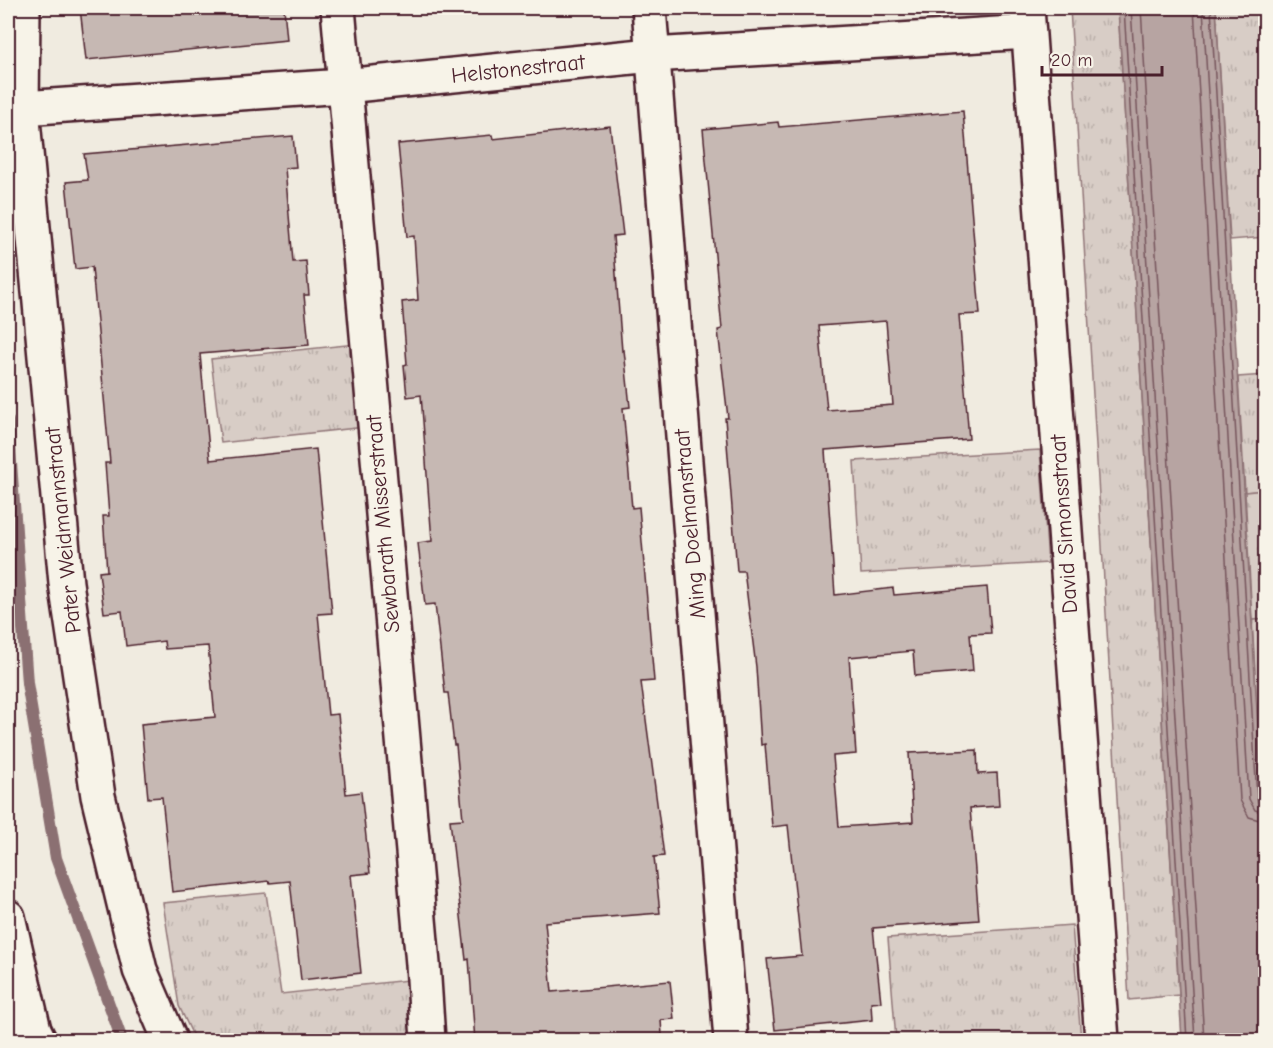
<svg xmlns="http://www.w3.org/2000/svg" width="1273" height="1048" font-family="'Comic Neue',sans-serif">
	<style>
		.grass { fill: url(#grass-tufts); stroke: #917678; stroke-width: 1.5 }
		.forest { fill: url(#forest-firs); stroke: #917678; stroke-width: 1.5 }
		.water { fill: #b7a4a2; stroke: #8b6f72; stroke-width: 1.5 }
		.lines { fill: none; stroke-linecap: round; stroke-linejoin: round }
		.shore { stroke: #76545b; stroke-width: 1.5 }
		.stream { stroke: #8b6f72; stroke-width: 12 }
		.building { fill: #c6b8b3; stroke: #4a1f2b; stroke-width: 1.5; fill-rule: evenodd }
		.minor-casing { stroke: #4a1f2b; stroke-width: 38 }
		.minor { stroke: #f7f3e8; stroke-width: 33 }
		.labels { text-anchor: middle; dominant-baseline: central; stroke-width: 6; stroke-linejoin: round; paint-order: stroke }
		.street-label { font-size: 22px; fill: #4a1f2b; stroke: #f7f3e8 }
	</style>
	<defs>
		<pattern id="grass-tufts" width="24" height="20" patternUnits="userSpaceOnUse" patternTransform="scale(1.5)"><rect width="24" height="20" fill="#d8cdc6"/><path d="M3 7l-1-3M5 7V3M7 7l1-3M15 17l-1-3M17 17v-4M19 17l1-3" fill="none" stroke="#bbb0aa"/></pattern>
		<pattern id="forest-firs" width="22" height="20" patternUnits="userSpaceOnUse" patternTransform="scale(1.5)"><rect width="22" height="20" fill="#d8cdc6"/><path d="M5 1l3.5 6h-7zM16 11l3.5 6h-7z" fill="#bbb0aa"/></pattern>
	</defs>
	<rect width="100%" height="100%" fill="#f0ebe0"/>
	<filter id="ink" filterUnits="userSpaceOnUse"><feTurbulence type="fractalNoise" baseFrequency=".0167" numOctaves="2"/><feDisplacementMap in="SourceGraphic" scale="12" xChannelSelector="R" yChannelSelector="G"/><feConvolveMatrix kernelMatrix="1 2 1 2 8 2 1 2 1" color-interpolation-filters="sRGB"/></filter>
	<g filter="url(#ink)">
		<g class="grass">
			<path d="M 1070,8 L 1118,8 L 1179,995 L 1129,1000 Z"/>
			<path d="M 1216,8 L 1265,8 L 1265,237 L 1230,240 Z"/>
			<path d="M 356,344 L 365,427 L 221,443 L 211,359 Z"/>
			<path d="M 1265,375 L 1265,490 L 1245,492 L 1238,377 Z"/>
			<path d="M 1040,450 L 1048,563 L 861,574 L 854,461 Z"/>
			<path d="M 1265,619 L 1265,848 L 1252,620 Z"/>
			<path d="M 266,893 L 281,994 L 408,980 L 413,1040 L 195,1040 L 179,1006 L 163,903 Z"/>
			<path d="M 1072,925 L 1081,1040 L 896,1040 L 888,938 Z"/>
		</g>
		<path class="forest" d="M 1265,490 L 1265,619 L 1252,620 L 1245,492 Z"/>
		<path class="water" d="M 1118,8 L 1216,8 L 1265,848 L 1265,1040 L 1182,1040 Z"/>
		<g class="lines">
			<g class="shore">
				<path d="M 1124,8 L 1187,1040"/>
				<path d="M 1131,8 L 1195,1040"/>
				<path d="M 1141,8 L 1204,1040"/>
				<path d="M 1194,8 L 1240,800 L 1249,817 L 1266,822"/>
				<path d="M 1203,8 L 1249,799 L 1255,810 L 1266,813"/>
				<path d="M 1211,8 L 1257,798 L 1259,804 L 1266,805"/>
			</g>
			<path class="stream" d="M 8,421 L 27,683 L 56,858 L 122,1040"/>
		</g>
		<g class="building">
			<path d="M 80,8 L 284,8 L 287,40 L 86,60 Z"/>
			<path d="M 963,111 L 980,314 L 959,315 L 969,439 L 825,450 L 835,595 L 893,588 L 894,595 L 987,587 L 991,633 L 970,634 L 973,671 L 915,676 L 913,651 L 849,657 L 856,754 L 833,756 L 839,827 L 913,822 L 909,753 L 977,750 L 978,774 L 997,773 L 999,806 L 970,808 L 979,920 L 873,928 L 881,1002 L 871,1003 L 872,1020 L 775,1030 L 767,959 L 802,956 L 788,825 L 772,827 L 765,744 L 761,745 L 756,667 L 744,571 L 737,571 L 725,418 L 728,418 L 718,330 L 722,329 L 703,129 L 778,122 L 779,127 ZM 886,321 L 893,405 L 827,410 L 819,326 Z"/>
			<path d="M 610,126 L 623,235 L 613,236 L 622,351 L 624,350 L 630,407 L 623,408 L 632,508 L 639,507 L 654,681 L 641,682 L 664,856 L 654,857 L 660,913 L 545,922 L 552,992 L 670,981 L 674,1019 L 661,1020 L 662,1035 L 612,1041 L 475,1041 L 469,959 L 466,960 L 450,820 L 463,819 L 456,745 L 454,745 L 448,693 L 445,693 L 435,604 L 425,605 L 418,543 L 432,541 L 421,395 L 407,397 L 404,365 L 407,364 L 402,302 L 418,300 L 414,236 L 407,237 L 398,144 L 492,135 L 493,139 Z"/>
			<path d="M 293,136 L 296,167 L 285,168 L 293,262 L 306,261 L 309,295 L 304,295 L 309,345 L 200,354 L 210,460 L 316,449 L 332,613 L 318,614 L 328,715 L 338,714 L 346,794 L 361,792 L 370,873 L 351,875 L 361,973 L 301,980 L 290,881 L 270,883 L 269,881 L 172,892 L 162,797 L 148,798 L 141,724 L 215,717 L 208,646 L 165,649 L 164,641 L 126,646 L 122,611 L 104,613 L 99,572 L 107,571 L 103,516 L 109,516 L 105,463 L 110,463 L 92,267 L 75,269 L 66,182 L 88,180 L 84,154 Z"/>
		</g>
		<g class="lines">
			<defs>
				<g id="minor">
					<path d="M 23,8 L 22,109 L 66,583 L 98,796 L 140,970 L 170,1040"/>
					<path d="M 338,8 L 423,964 L 428,1040"/>
					<path d="M 649,8 L 731,1040"/>
					<path d="M 1027,8 L 1102,1040"/>
					<path d="M 8,109 L 344,86 L 652,55 L 1028,32"/>
					<path d="M 8,917 L 34,1030 L 39,1040"/>
					<path d="M 8,1038 L 34,1030"/>
				</g>
			</defs>
			<use href="#minor" class="minor-casing"/>
			<use href="#minor" class="minor"/>
		</g>
	</g>
	<g class="labels">
		<g class="street-label">
			<text transform="translate(518 69) rotate(-6)">Helstonestraat</text>
			<text transform="translate(383 524) rotate(-95)">Sewbarath Misserstraat</text>
			<text transform="translate(690 524) rotate(-95)">Ming Doelmanstraat</text>
			<text transform="translate(1064 524) rotate(-94)">David Simonsstraat</text>
			<text transform="translate(63 530) rotate(-96)">Pater Weidmannstraat</text>
		</g>
	</g>
	<rect width="1273" height="1048" fill="none" stroke="#f7f3e8" stroke-width="30"/>
	<rect x="15" y="15" width="1243" height="1018" fill="none" stroke="#4a1f2b" stroke-width="2" filter="url(#ink)"/>
	<path d="M1042 66v9h120v-9" fill="none" stroke="#4a1f2b" stroke-width="3"/>
	<text x="1051" y="66" font-size="18" fill="#4a1f2b" stroke="#f7f3e8" stroke-width="4.5" paint-order="stroke">20 m</text>
</svg>
